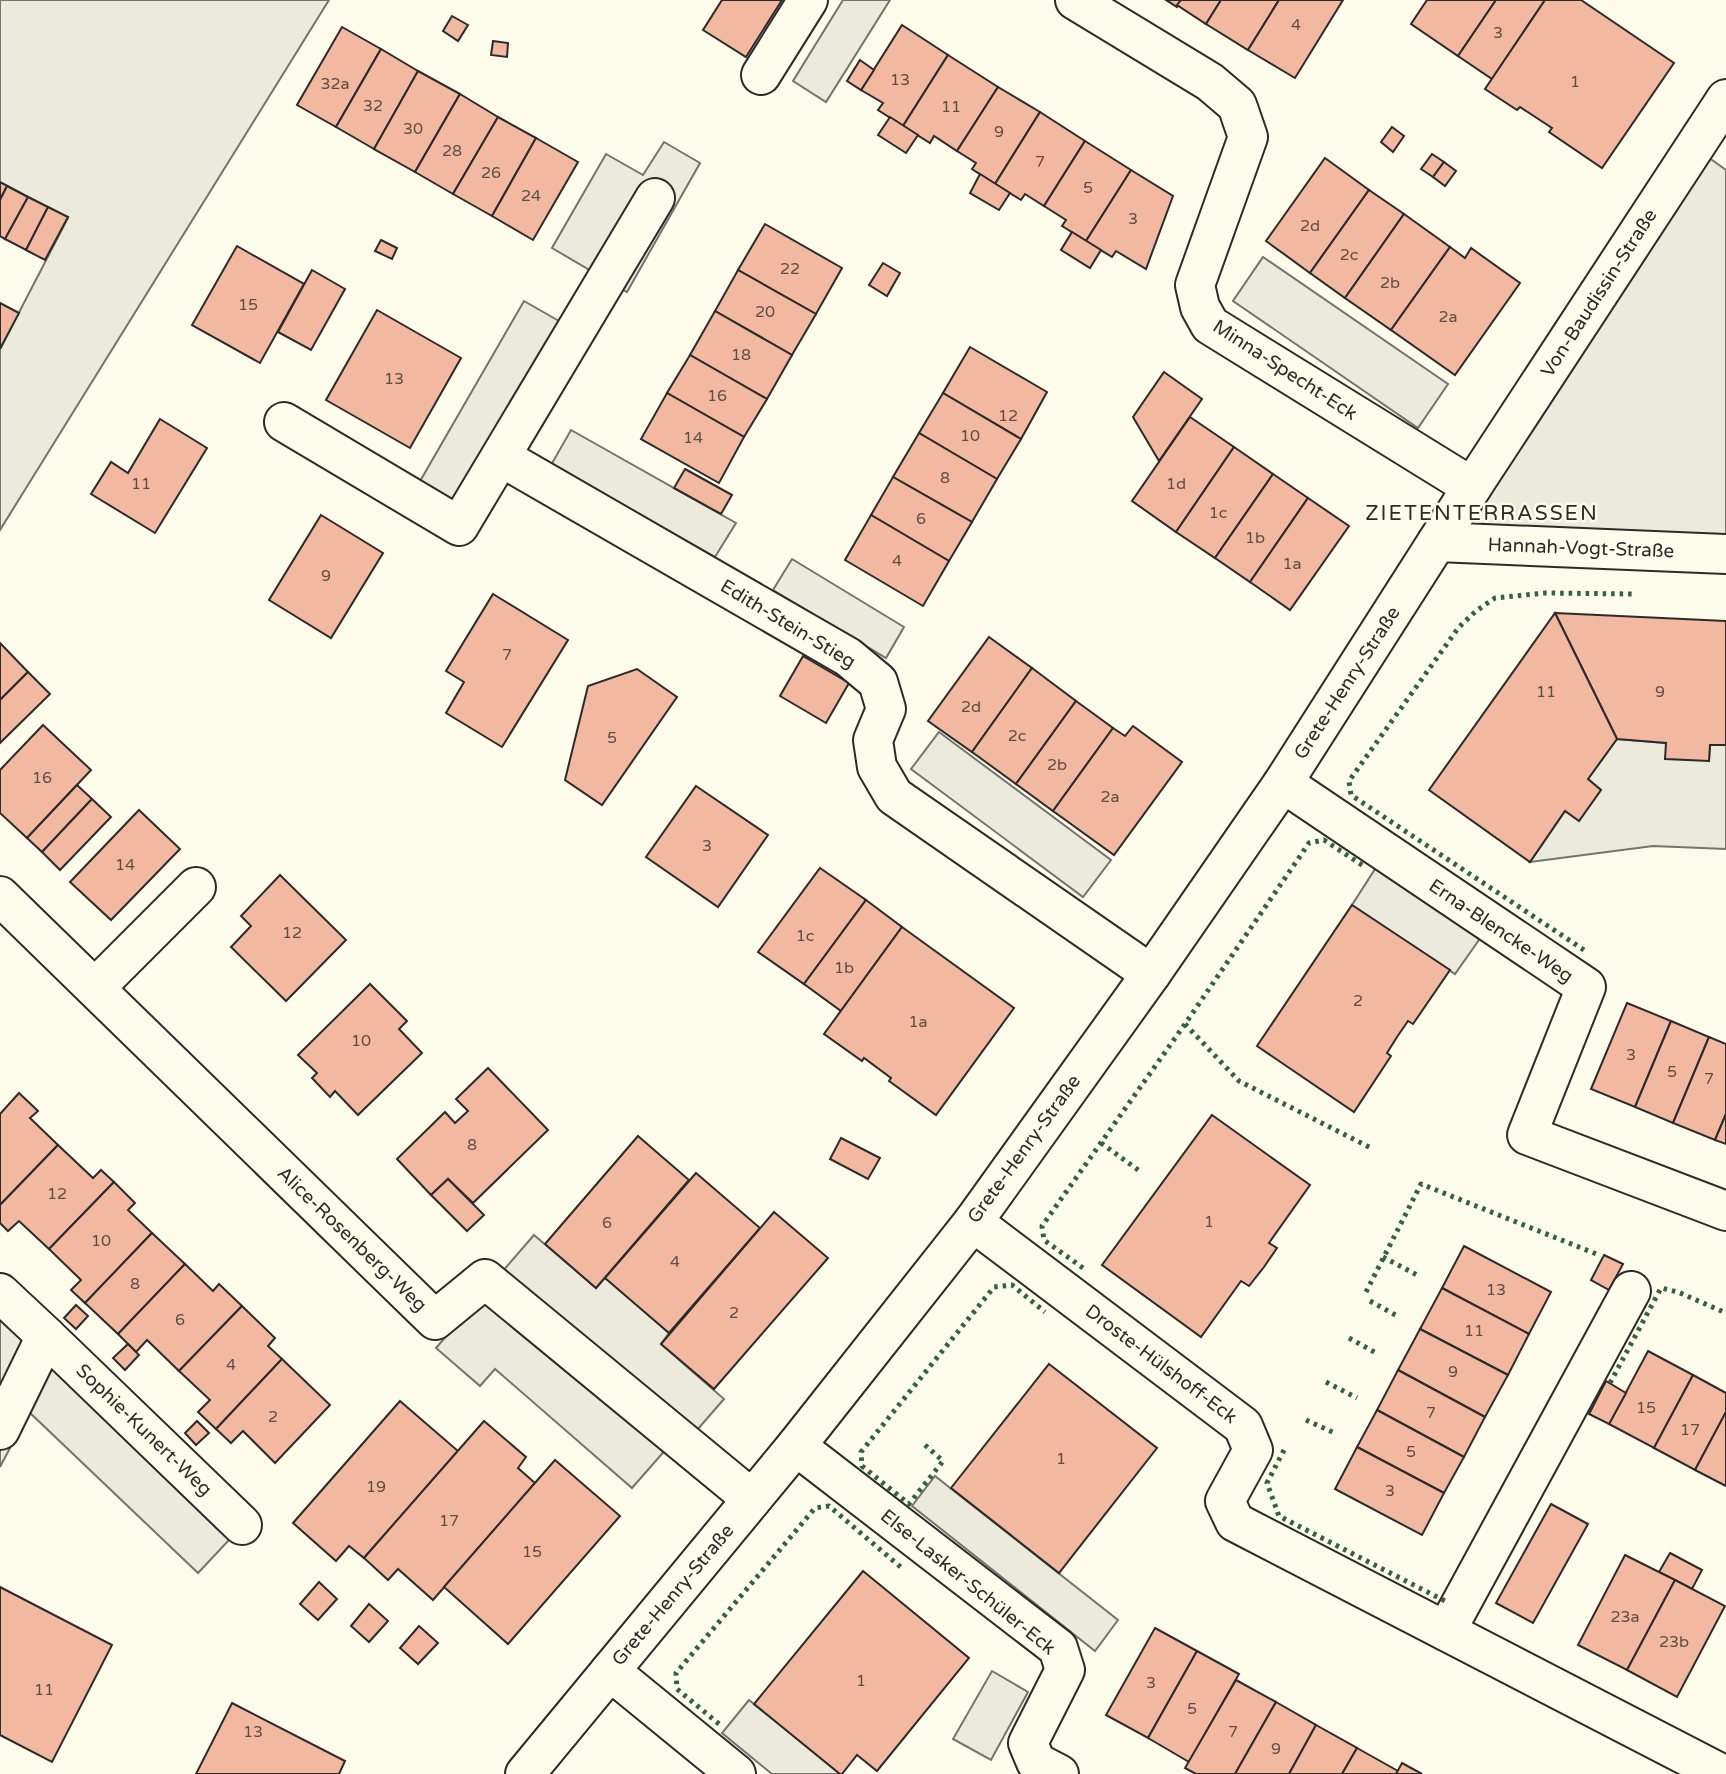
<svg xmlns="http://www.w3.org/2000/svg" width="1726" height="1774" font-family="'Varela Round',sans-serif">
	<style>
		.green { fill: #ecebdb; stroke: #74746e; stroke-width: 2 }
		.parking { fill: #eceadb; stroke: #74746e; stroke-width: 2 }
		.building { fill: #f2b8a0; stroke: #2b2b2b; stroke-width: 2 }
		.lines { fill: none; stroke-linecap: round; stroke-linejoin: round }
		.minor-casing { stroke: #2b2b2b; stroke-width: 42 }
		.minor { stroke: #fdfbea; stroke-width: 38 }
		.hedge { stroke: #34623c; stroke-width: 5; stroke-dasharray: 3.5 5; stroke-linecap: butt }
		.labels { text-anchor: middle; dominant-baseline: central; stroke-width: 5; stroke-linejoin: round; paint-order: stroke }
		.number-label { font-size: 16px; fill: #5d4e48 }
		.street-label { font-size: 19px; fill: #2b2b2b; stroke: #fdfbea }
		.neighbourhood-label { font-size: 21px; letter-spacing: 2px; fill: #2b2b2b; stroke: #fdfbea }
	</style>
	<rect width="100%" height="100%" fill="#fdfbea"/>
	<path class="green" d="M 0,0 L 329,0 L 0,530 L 0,349 L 68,218 L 0,182 Z"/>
	<g class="parking">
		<path d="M 843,0 L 890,0 L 826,102 L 793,81 Z"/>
		<path d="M 664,142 L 700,163 L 627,292 L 552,248 L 606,154 L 643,175 Z"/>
		<path d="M 1694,147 L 1726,170 L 1726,554 L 1437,542 Z"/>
		<path d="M 1263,257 L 1448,384 L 1418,428 L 1233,301 Z"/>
		<path d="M 524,301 L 559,321 L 454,503 L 419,483 Z"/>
		<path d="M 571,430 L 736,523 L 715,557 L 551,465 Z"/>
		<path d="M 792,559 L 904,627 L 886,658 L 773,590 Z"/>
		<path d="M 939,732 L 1111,860 L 1083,897 L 911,769 Z"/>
		<path d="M 1617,739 L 1666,743 L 1709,761 L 1710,745 L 1726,745 L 1726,849 L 1653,846 L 1530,862 L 1565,811 L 1579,820 L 1601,790 L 1588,779 Z"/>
		<path d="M 1377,866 L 1481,937 L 1455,974 L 1352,905 Z"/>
		<path d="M 534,1235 L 596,1288 L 605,1278 L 659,1324 L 669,1333 L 661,1344 L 724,1399 L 697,1430 L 689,1423 L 632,1488 L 495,1369 L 480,1386 L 436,1348 Z"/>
		<path d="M 0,1319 L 229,1540 L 198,1573 L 29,1412 L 0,1467 Z"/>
		<path d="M 935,1476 L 1118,1620 L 1095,1651 L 912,1506 Z"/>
		<path d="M 992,1671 L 1028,1692 L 991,1760 L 953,1739 Z"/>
		<path d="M 749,1700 L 754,1704 L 840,1774 L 772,1774 L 722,1733 Z"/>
	</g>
	<g class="building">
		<path d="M 722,0 L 782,0 L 746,57 L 703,30 Z"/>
		<path d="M 1166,0 L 1181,0 L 1177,7 Z"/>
		<path d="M 1181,0 L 1221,0 L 1206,24 L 1177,5 Z"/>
		<path d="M 1221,0 L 1279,0 L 1248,50 L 1206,24 Z"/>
		<path d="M 1279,0 L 1343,0 L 1295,78 L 1248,50 Z"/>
		<path d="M 1427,0 L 1496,0 L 1458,56 L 1411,24 Z"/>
		<path d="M 1496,0 L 1545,0 L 1492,79 L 1458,56 Z"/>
		<path d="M 1545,0 L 1581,0 L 1674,63 L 1602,168 L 1549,132 L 1552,128 L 1520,107 L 1517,110 L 1485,89 Z"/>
		<path d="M 452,16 L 468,25 L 458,41 L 443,31 Z"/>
		<path d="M 902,25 L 948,55 L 903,126 L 878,110 L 883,103 L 861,90 Z"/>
		<path d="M 342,27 L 381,49 L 336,127 L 297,105 Z"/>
		<path d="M 493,41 L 508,43 L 507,57 L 491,55 Z"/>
		<path d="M 381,49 L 418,71 L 374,149 L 336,127 Z"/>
		<path d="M 948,55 L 998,87 L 957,151 L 934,136 L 930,143 L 903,126 Z"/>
		<path d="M 860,60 L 874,70 L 861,90 L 847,81 Z"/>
		<path d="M 418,71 L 460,94 L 415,172 L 374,149 Z"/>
		<path d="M 998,87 L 1040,112 L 995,184 L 972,169 L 976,163 L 957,151 Z"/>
		<path d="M 460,94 L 498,117 L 453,194 L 415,172 Z"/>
		<path d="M 1040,112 L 1085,141 L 1044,206 L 1025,194 L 1021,200 L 995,184 Z"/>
		<path d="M 498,117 L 536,138 L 492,216 L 453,194 Z"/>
		<path d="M 890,117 L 918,135 L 906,153 L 878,135 Z"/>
		<path d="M 1392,127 L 1404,136 L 1393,152 L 1381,142 Z"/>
		<path d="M 536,138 L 578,162 L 533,240 L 492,216 Z"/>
		<path d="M 1085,141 L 1131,170 L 1086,241 L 1062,226 L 1066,220 L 1044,206 Z"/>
		<path d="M 1432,154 L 1444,162 L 1433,177 L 1421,169 Z"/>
		<path d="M 1325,158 L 1369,190 L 1310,273 L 1266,241 Z"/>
		<path d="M 1444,162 L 1456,171 L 1445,186 L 1433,177 Z"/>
		<path d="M 1131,170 L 1173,196 L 1146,269 L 1116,251 L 1112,257 L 1086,241 Z"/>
		<path d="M 980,174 L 1010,193 L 999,210 L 970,193 Z"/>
		<path d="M 0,182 L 7,186 L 0,200 Z"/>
		<path d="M 7,186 L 28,197 L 5,239 L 0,236 L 0,200 Z"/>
		<path d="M 1369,190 L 1404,214 L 1345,298 L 1310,273 Z"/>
		<path d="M 28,197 L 48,207 L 26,250 L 5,239 Z"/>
		<path d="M 48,207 L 68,217 L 45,260 L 26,250 Z"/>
		<path d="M 1404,214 L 1450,247 L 1391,330 L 1345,298 Z"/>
		<path d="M 765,224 L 842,268 L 816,314 L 738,270 Z"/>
		<path d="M 1072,232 L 1101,250 L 1090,268 L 1061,250 Z"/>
		<path d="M 381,240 L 397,248 L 392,259 L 375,251 Z"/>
		<path d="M 237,246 L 304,284 L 260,363 L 192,325 Z"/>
		<path d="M 1450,247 L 1465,258 L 1471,248 L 1520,283 L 1455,375 L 1391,330 Z"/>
		<path d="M 883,263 L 900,273 L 887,296 L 869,285 Z"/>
		<path d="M 312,270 L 345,289 L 311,350 L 278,332 Z"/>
		<path d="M 738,270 L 816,314 L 792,355 L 715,311 Z"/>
		<path d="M 0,303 L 19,313 L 0,349 Z"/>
		<path d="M 377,310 L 461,358 L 410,448 L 326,400 Z"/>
		<path d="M 715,311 L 792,355 L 767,399 L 690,355 Z"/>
		<path d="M 970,347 L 1047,392 L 1021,439 L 943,393 Z"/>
		<path d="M 690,355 L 767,399 L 744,437 L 667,393 Z"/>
		<path d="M 1164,372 L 1202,399 L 1159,461 L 1133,417 Z"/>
		<path d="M 667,393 L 744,437 L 719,483 L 641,439 Z"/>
		<path d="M 943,393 L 1021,439 L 997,479 L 919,433 Z"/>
		<path d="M 1190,417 L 1234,447 L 1176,532 L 1132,501 Z"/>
		<path d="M 160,419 L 207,448 L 155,533 L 91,494 L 111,462 L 128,473 Z"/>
		<path d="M 919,433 L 997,479 L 972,522 L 893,477 Z"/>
		<path d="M 1234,447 L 1273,474 L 1215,558 L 1176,532 Z"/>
		<path d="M 685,469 L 732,495 L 721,514 L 674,488 Z"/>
		<path d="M 1273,474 L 1308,498 L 1250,582 L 1215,558 Z"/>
		<path d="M 893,477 L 972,522 L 949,561 L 871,515 Z"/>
		<path d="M 1308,498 L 1349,526 L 1290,610 L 1250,582 Z"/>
		<path d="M 321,515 L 383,553 L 331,638 L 269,600 Z"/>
		<path d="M 871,515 L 949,561 L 923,606 L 845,560 Z"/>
		<path d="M 493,594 L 568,640 L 502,747 L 446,713 L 464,682 L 446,671 Z"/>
		<path d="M 1555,613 L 1726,621 L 1726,745 L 1710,745 L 1709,761 L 1665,759 L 1666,743 L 1617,739 Z"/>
		<path d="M 1555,613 L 1617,739 L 1588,779 L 1601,790 L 1579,821 L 1565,811 L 1530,862 L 1429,790 Z"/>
		<path d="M 989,637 L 1032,668 L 972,752 L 928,721 Z"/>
		<path d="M 0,643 L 28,672 L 0,700 Z"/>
		<path d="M 803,656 L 849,683 L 826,723 L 780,696 Z"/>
		<path d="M 1032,668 L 1076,701 L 1016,784 L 972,752 Z"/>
		<path d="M 637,669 L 677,697 L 602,805 L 565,780 L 588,686 Z"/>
		<path d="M 28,672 L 50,694 L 0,743 L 0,700 Z"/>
		<path d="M 1076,701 L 1113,728 L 1053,811 L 1016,784 Z"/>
		<path d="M 43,725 L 91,770 L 27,838 L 0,813 L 0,770 Z"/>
		<path d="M 1133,726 L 1182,762 L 1114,855 L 1053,811 L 1113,728 L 1125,736 Z"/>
		<path d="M 77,785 L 92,799 L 42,852 L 27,838 Z"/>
		<path d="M 696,786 L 768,835 L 718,907 L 646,857 Z"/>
		<path d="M 92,799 L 111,817 L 60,870 L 42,852 Z"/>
		<path d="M 139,810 L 180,849 L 111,920 L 70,882 Z"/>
		<path d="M 820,868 L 866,900 L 804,984 L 758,952 Z"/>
		<path d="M 280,875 L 346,940 L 286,1001 L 231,947 L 251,926 L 241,916 Z"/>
		<path d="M 866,900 L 902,927 L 841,1011 L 804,984 Z"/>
		<path d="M 1352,905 L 1450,970 L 1413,1024 L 1408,1021 L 1397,1037 L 1387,1053 L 1391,1056 L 1354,1112 L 1257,1046 Z"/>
		<path d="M 902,927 L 1014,1008 L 936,1115 L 889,1081 L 891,1078 L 864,1058 L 862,1061 L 824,1034 Z"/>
		<path d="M 370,984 L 407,1021 L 399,1029 L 422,1053 L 358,1115 L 335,1091 L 330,1097 L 312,1078 L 317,1073 L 298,1055 Z"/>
		<path d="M 1627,1003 L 1671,1021 L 1635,1107 L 1591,1089 Z"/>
		<path d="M 1671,1021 L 1709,1037 L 1673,1123 L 1635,1107 Z"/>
		<path d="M 1709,1037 L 1726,1044 L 1726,1114 L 1715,1140 L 1673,1123 Z"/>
		<path d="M 488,1068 L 548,1130 L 473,1203 L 448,1179 L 431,1195 L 397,1159 L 445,1112 L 455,1123 L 468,1111 L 456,1099 Z"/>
		<path d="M 19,1093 L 38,1111 L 30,1118 L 58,1145 L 0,1205 L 0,1114 Z"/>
		<path d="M 1726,1114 L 1726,1144 L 1715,1140 Z"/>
		<path d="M 1212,1115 L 1310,1185 L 1269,1243 L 1277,1248 L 1264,1267 L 1249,1286 L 1241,1281 L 1201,1337 L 1102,1265 Z"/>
		<path d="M 638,1136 L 689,1180 L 596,1288 L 545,1244 Z"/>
		<path d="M 841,1138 L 880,1158 L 868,1179 L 830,1159 Z"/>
		<path d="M 58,1145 L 93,1178 L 101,1170 L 114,1182 L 49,1249 L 19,1221 L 8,1231 L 0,1223 L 0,1205 Z"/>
		<path d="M 696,1173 L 760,1228 L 669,1333 L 605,1278 Z"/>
		<path d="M 448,1179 L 484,1215 L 467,1231 L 431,1195 Z"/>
		<path d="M 114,1182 L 135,1203 L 128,1210 L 152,1233 L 85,1303 L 71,1290 L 81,1280 L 49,1249 Z"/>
		<path d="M 774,1212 L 828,1258 L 714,1389 L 661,1344 Z"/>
		<path d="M 152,1233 L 185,1264 L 118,1334 L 85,1303 Z"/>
		<path d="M 1464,1246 L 1551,1292 L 1529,1334 L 1442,1288 Z"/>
		<path d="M 1604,1255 L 1623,1264 L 1609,1290 L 1591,1280 Z"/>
		<path d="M 185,1264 L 213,1291 L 219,1284 L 242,1306 L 179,1371 L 147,1340 L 136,1352 L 118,1334 Z"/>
		<path d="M 1442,1288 L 1529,1334 L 1508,1375 L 1420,1329 Z"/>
		<path d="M 76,1305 L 88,1316 L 76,1329 L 64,1318 Z"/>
		<path d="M 242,1306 L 275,1338 L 268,1346 L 282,1359 L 216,1429 L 198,1412 L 210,1400 L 179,1371 Z"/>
		<path d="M 1420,1329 L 1508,1375 L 1485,1417 L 1398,1370 Z"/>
		<path d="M 128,1344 L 139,1355 L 125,1370 L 113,1358 Z"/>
		<path d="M 1648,1351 L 1693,1375 L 1654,1448 L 1609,1424 Z"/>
		<path d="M 282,1359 L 330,1405 L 275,1463 L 243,1431 L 231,1443 L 216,1429 Z"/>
		<path d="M 1049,1364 L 1157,1448 L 1059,1573 L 951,1488 Z"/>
		<path d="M 1398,1370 L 1485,1417 L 1464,1457 L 1377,1410 Z"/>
		<path d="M 1693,1375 L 1726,1393 L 1726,1412 L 1695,1470 L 1654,1448 Z"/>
		<path d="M 1606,1381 L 1626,1393 L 1609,1424 L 1589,1414 Z"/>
		<path d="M 400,1401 L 458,1451 L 364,1558 L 349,1546 L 336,1561 L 293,1523 Z"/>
		<path d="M 1377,1410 L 1464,1457 L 1444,1493 L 1357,1447 Z"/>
		<path d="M 1726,1412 L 1726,1486 L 1695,1470 Z"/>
		<path d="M 197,1421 L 209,1433 L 196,1445 L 185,1433 Z"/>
		<path d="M 484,1421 L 526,1457 L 518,1468 L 535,1483 L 433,1600 L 398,1569 L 388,1580 L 364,1558 Z"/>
		<path d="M 1357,1447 L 1444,1493 L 1422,1535 L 1335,1489 Z"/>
		<path d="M 555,1460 L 620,1516 L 508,1644 L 444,1587 Z"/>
		<path d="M 1551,1504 L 1588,1524 L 1533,1623 L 1496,1603 Z"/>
		<path d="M 1670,1553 L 1702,1570 L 1692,1589 L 1659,1572 Z"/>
		<path d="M 1625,1555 L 1675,1580 L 1627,1670 L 1578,1645 Z"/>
		<path d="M 863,1571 L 969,1658 L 877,1771 L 857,1755 L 842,1774 L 840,1774 L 754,1704 Z"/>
		<path d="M 1675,1580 L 1725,1606 L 1677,1697 L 1627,1670 Z"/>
		<path d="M 319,1582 L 337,1599 L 318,1620 L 300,1604 Z"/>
		<path d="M 0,1587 L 112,1645 L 52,1762 L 0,1735 Z"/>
		<path d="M 369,1604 L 388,1621 L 369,1642 L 351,1626 Z"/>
		<path d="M 419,1626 L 438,1643 L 418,1664 L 400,1648 Z"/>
		<path d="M 1155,1628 L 1197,1651 L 1148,1738 L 1106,1715 Z"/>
		<path d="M 1197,1651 L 1239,1674 L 1189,1762 L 1148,1738 Z"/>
		<path d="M 1236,1680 L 1276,1702 L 1235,1774 L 1196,1774 L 1185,1768 Z"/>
		<path d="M 1276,1702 L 1316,1725 L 1289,1774 L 1235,1774 Z"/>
		<path d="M 232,1703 L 345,1761 L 339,1774 L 196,1774 Z"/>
		<path d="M 1316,1725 L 1357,1748 L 1342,1774 L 1289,1774 Z"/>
		<path d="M 1357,1748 L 1398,1771 L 1396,1774 L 1342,1774 Z"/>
		<path d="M 1402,1763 L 1422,1774 L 1396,1774 Z"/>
	</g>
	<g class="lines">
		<defs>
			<g id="minor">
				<path d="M 1075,0 L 1210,82 L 1237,105 L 1248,137 L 1195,285 L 1200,307 L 1210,325 L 1472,487"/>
				<path d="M 761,75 L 808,0"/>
				<path d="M 284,422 L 459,526 L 655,198"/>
				<path d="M 501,457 L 848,657 L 878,682 L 886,709 L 873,740 L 877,767 L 894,796 L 1151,974"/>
				<path d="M 1437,542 L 1726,554"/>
				<path d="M 1283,783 L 1586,987 L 1527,1135 L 1726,1211"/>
				<path d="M 0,896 L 435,1320 L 485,1279 L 752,1499"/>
				<path d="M 95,988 L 196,887"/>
				<path d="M 973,1222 L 1243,1426 L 1253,1450 L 1225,1501 L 1235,1522 L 1722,1774"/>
				<path d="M 0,1293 L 46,1336"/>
				<path d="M 0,1430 L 46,1336 L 242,1525"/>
				<path d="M 796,1446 L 1058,1648 L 1065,1670 L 1028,1743 L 1036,1762 L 1059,1774"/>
				<path d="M 1446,1631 L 1631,1291"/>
				<path d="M 610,1671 L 736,1774"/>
				<path d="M 525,1774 L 796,1446 L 973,1222 L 1151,974 L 1283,783 L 1472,487 L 1726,99"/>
			</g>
		</defs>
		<use href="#minor" class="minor-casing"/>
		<use href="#minor" class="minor"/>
		<g class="hedge">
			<path d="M 1584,950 L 1351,795 L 1349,781 L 1459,627 L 1476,611 L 1495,598 L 1545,593 L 1633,594"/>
			<path d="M 1185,1024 L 1239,1081 L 1371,1148"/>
			<path d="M 1101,1143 L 1141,1172"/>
			<path d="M 1383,1257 L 1417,1275"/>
			<path d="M 1083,1268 L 1044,1240 L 1042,1226 L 1185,1024 L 1309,843 L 1324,840 L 1365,867"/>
			<path d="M 1366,1292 L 1421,1184 L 1599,1255"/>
			<path d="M 1370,1301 L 1399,1317"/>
			<path d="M 1349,1338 L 1378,1354"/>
			<path d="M 1326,1382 L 1357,1398"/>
			<path d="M 1610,1383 L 1661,1288 L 1678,1292 L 1726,1313"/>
			<path d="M 1306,1420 L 1337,1434"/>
			<path d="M 925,1445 L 943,1461 L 909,1504 L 862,1466 L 861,1452 L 994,1287 L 1012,1285 L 1045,1312"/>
			<path d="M 1284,1450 L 1267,1483 L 1279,1516 L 1445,1601"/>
			<path d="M 719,1724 L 677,1689 L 676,1673 L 815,1508 L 829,1506 L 903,1569"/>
		</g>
	</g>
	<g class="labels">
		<g class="number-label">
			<text x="1296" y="25">4</text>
			<text x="1498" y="33">3</text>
			<text x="900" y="80">13</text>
			<text x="1575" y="82">1</text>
			<text x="335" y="84">32a</text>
			<text x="373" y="106">32</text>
			<text x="951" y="107">11</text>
			<text x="413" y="129">30</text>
			<text x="999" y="132">9</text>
			<text x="452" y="151">28</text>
			<text x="1040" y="162">7</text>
			<text x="491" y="173">26</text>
			<text x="1088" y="188">5</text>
			<text x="531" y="196">24</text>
			<text x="1133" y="219">3</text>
			<text x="1310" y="226">2d</text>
			<text x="1349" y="255">2c</text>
			<text x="790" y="269">22</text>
			<text x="1390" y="283">2b</text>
			<text x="248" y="305">15</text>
			<text x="765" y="312">20</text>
			<text x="1448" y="317">2a</text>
			<text x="741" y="355">18</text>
			<text x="394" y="379">13</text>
			<text x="717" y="396">16</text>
			<text x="1008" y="416">12</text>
			<text x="970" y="436">10</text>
			<text x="693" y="438">14</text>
			<text x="945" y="478">8</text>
			<text x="141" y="484">11</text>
			<text x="1176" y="484">1d</text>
			<text x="1218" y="513">1c</text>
			<text x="921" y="519">6</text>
			<text x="1255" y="538">1b</text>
			<text x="897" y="561">4</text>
			<text x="1292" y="564">1a</text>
			<text x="326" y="576">9</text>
			<text x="507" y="655">7</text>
			<text x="1546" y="692">11</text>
			<text x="1660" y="692">9</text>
			<text x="971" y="707">2d</text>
			<text x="1017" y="736">2c</text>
			<text x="612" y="738">5</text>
			<text x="1057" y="765">2b</text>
			<text x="42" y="778">16</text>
			<text x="1110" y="797">2a</text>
			<text x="707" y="846">3</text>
			<text x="125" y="865">14</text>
			<text x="292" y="933">12</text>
			<text x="805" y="936">1c</text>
			<text x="844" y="968">1b</text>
			<text x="1358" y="1001">2</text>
			<text x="918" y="1022">1a</text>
			<text x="361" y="1041">10</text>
			<text x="1631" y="1055">3</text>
			<text x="1672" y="1072">5</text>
			<text x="1709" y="1079">7</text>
			<text x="472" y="1145">8</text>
			<text x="57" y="1194">12</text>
			<text x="1209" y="1222">1</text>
			<text x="607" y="1223">6</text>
			<text x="101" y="1241">10</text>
			<text x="675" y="1262">4</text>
			<text x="135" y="1284">8</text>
			<text x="1496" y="1290">13</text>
			<text x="734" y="1313">2</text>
			<text x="180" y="1320">6</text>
			<text x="1474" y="1331">11</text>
			<text x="231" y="1365">4</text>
			<text x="1453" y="1372">9</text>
			<text x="1646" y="1408">15</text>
			<text x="1431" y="1413">7</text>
			<text x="273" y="1417">2</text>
			<text x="1690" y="1430">17</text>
			<text x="1411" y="1452">5</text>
			<text x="1061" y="1459">1</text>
			<text x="376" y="1487">19</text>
			<text x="1390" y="1491">3</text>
			<text x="449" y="1521">17</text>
			<text x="532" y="1552">15</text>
			<text x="1625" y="1617">23a</text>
			<text x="1674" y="1642">23b</text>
			<text x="861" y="1681">1</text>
			<text x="1151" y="1683">3</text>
			<text x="44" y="1690">11</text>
			<text x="1192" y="1709">5</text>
			<text x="253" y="1732">13</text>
			<text x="1233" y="1732">7</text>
			<text x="1276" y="1749">9</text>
		</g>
		<g class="street-label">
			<text transform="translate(1599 293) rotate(-57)">Von-Baudissin-Straße</text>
			<text transform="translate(1285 370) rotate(33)">Minna-Specht-Eck</text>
			<text transform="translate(1581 548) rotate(2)">Hannah-Vogt-Straße</text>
			<text transform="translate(788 624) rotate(31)">Edith-Stein-Stieg</text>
			<text transform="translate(1347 683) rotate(-57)">Grete-Henry-Straße</text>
			<text transform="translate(1501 931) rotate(34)">Erna-Blencke-Weg</text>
			<text transform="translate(1024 1149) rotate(-54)">Grete-Henry-Straße</text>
			<text transform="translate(352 1239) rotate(44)">Alice-Rosenberg-Weg</text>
			<text transform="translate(1161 1364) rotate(37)">Droste-Hülshoff-Eck</text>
			<text transform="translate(144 1430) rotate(44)">Sophie-Kunert-Weg</text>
			<text transform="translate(968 1582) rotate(39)">Else-Lasker-Schüler-Eck</text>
			<text transform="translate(673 1595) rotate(-50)">Grete-Henry-Straße</text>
		</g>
		<g class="neighbourhood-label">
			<text x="1482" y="513">ZIETENTERRASSEN</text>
		</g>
	</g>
</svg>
